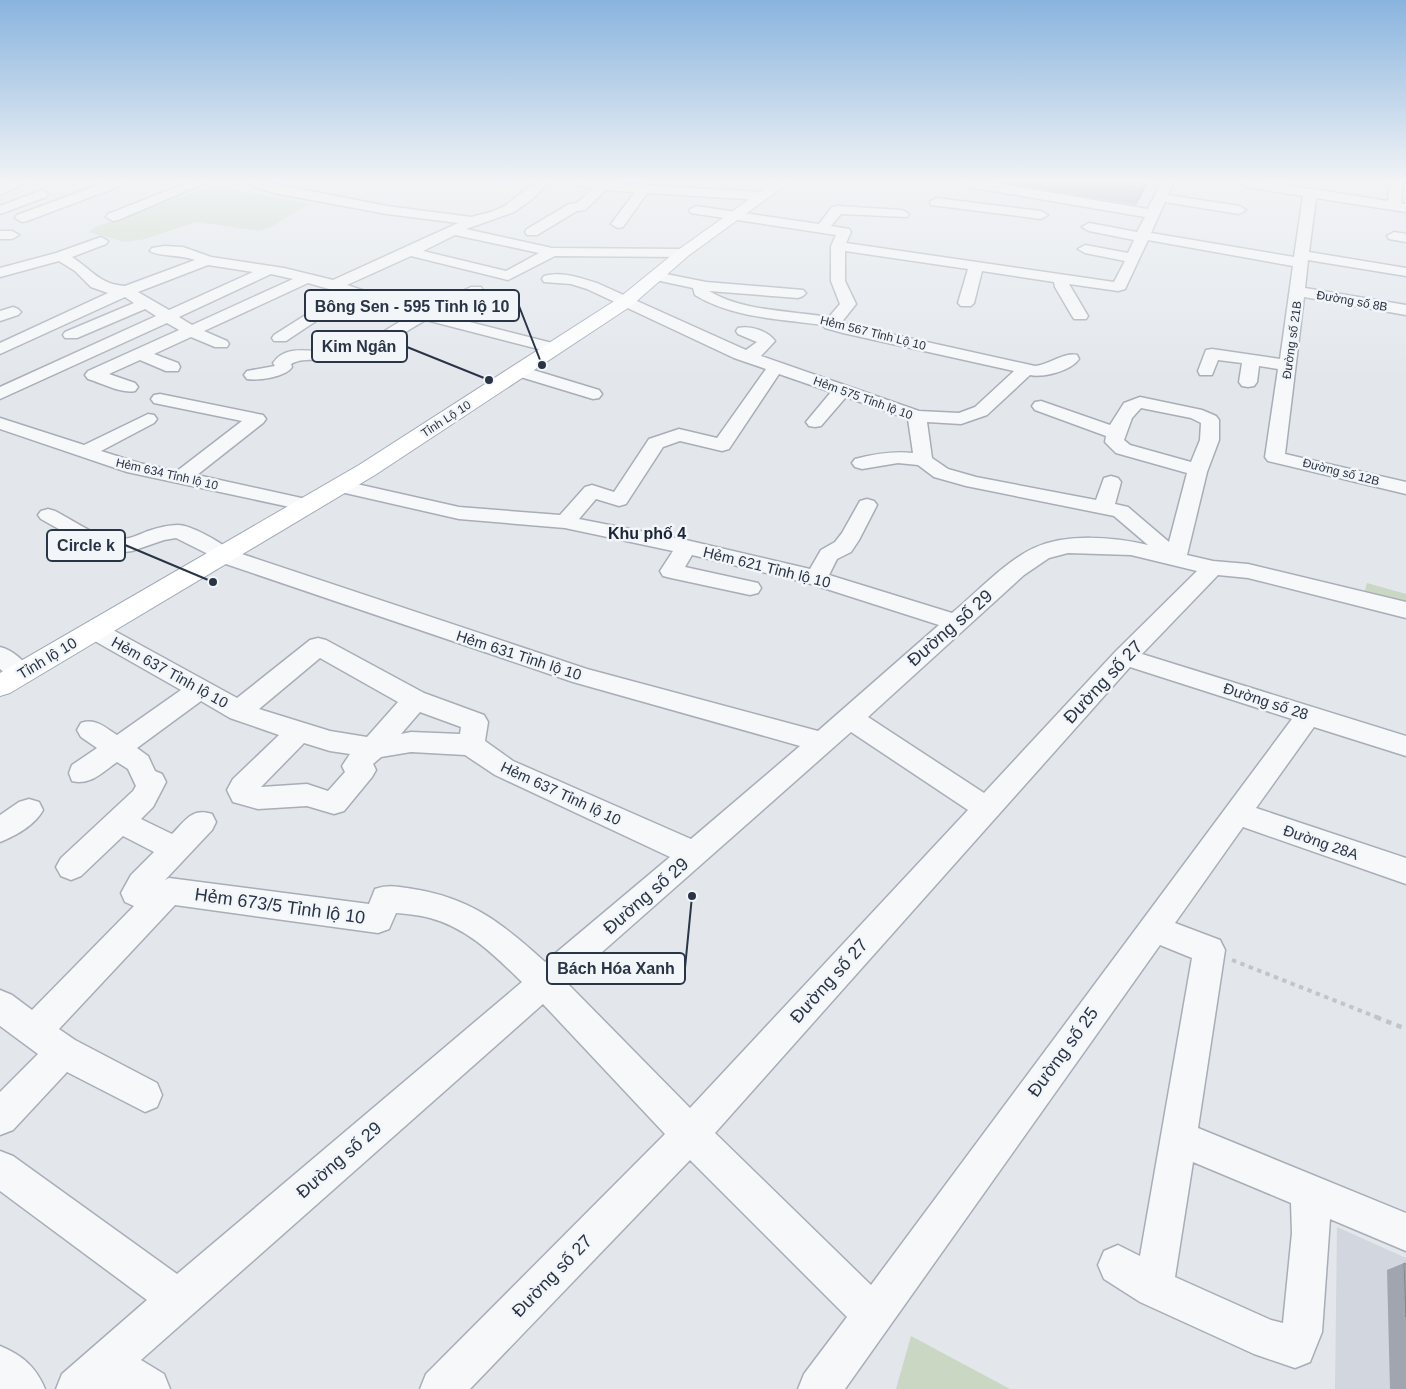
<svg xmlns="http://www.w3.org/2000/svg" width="1406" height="1389" font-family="Helvetica,sans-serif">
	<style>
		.built { fill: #d1d6df }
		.green { fill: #c9d7c3 }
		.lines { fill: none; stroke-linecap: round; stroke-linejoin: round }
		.minor-casing { stroke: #a7aeb7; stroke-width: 3 }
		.major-casing { stroke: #a1abb9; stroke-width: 2 }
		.path-far1 { stroke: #c1c5cb; stroke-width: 4; stroke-dasharray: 4.5 4.5; stroke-linecap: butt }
		.path { stroke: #c1c5cb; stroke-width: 4.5; stroke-dasharray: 5.5 5.5; stroke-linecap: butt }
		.minor { fill: #f6f8fa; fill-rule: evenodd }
		.major { fill: #fff; fill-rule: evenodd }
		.wall { fill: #a0a5af }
		.shaded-wall { fill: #82868e }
		.building { fill: #bac0cb; stroke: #82868e }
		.labels { text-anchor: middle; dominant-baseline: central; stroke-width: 5; stroke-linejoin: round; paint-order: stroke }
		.far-street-label { font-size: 12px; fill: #293446; stroke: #f3f6f9 }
		.street-label { font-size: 15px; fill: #293446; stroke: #f3f6f9 }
		.neighbourhood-label { font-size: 16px; font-weight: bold; fill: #1b2537; stroke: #f3f6f9 }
		.near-street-label { font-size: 18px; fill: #293446; stroke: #f3f6f9 }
		.leader { fill: none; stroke: #293446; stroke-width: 2 }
		.callout-dot { fill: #293446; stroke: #f3f6f9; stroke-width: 2 }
		.callout { fill: #f3f6f9; stroke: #293446; stroke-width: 2 }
		.callout-label { font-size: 16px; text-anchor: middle; font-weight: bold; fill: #293446 }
	</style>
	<rect width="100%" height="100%" fill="#e3e7ec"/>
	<path class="built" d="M 1337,1227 L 1406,1258 L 1406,1389 L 1335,1389 Z"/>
	<g class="green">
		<path d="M 219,187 L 309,204 L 269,228 L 259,231 L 196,222 L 145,239 L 125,242 L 89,232 L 95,227 L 198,191 Z"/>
		<path d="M 1367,583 L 1406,594 L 1406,606 L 1364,594 Z"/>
		<path d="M 911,1336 L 1010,1389 L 896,1389 Z"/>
	</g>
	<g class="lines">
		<defs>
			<g id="minor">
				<path d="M 8,183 L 25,183 L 0,195 L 0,186 Z"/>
				<path d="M 104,183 L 122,183 L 120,186 L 27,221 L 22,222 L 15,218 L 17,215 Z"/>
				<path d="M 187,183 L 205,183 L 118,220 L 113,221 L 106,217 L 108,214 Z"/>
				<path d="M 250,183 L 269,183 L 387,206 L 471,217 L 491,212 L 505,206 L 534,183 L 548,183 L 531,200 L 514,212 L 466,229 L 552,248 L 683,249 L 690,253 L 683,257 L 555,256 L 508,280 L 411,256 L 347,285 L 422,310 L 471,287 L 481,287 L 483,290 L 481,293 L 438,314 L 560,345 L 562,348 L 560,351 L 554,353 L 426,320 C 402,333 379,351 352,358 C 333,364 305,355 291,364 L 292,367 C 286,377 258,381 247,379 L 244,375 L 247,371 L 275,366 L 273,363 C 287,342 317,354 338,352 C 363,349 388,327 410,316 L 361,299 L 325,315 L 286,341 L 274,341 L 272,338 L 274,335 L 315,309 L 347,294 L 308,283 L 204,331 L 227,341 L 229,344 L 227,347 L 215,347 L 191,337 L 154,354 L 178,363 L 180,367 L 178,371 L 166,371 L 140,360 L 109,374 L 135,383 L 138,387 L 135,391 C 121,394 102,383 88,379 L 85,375 L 88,371 L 179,330 L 167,323 L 0,399 L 0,387 L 156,316 L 145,309 L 77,338 L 65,338 L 63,335 L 65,332 L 134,303 L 125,297 L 0,354 L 0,343 L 108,293 L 91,287 L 75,271 L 59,261 L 0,277 L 0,268 L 56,253 L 101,237 L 108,241 L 106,244 L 72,257 C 92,270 99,284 125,286 L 195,260 C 183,255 155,256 150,251 L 152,248 L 164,246 L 183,247 L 211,257 L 284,268 L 333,280 L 458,223 L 387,214 L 274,193 L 252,186 ZM 455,235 L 539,253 L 506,271 L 423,251 ZM 208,265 L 253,272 L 169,310 L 138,292 ZM 271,274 L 293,279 L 192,325 L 179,317 Z"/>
				<path d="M 577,183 L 610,183 L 760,192 L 766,196 L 760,200 L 647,193 L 623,227 L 618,228 L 611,224 L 635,192 L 606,190 L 585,210 L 577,211 L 537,235 L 527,235 L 525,232 L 527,229 L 569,204 L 577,203 L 594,188 L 579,186 Z"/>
				<path d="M 963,183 L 993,183 L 1148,209 L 1161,183 L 1173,183 L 1168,195 L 1239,206 L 1246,210 L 1239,214 L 1165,202 L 1151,233 L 1294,257 L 1303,196 L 1247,187 L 1241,183 L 1273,183 L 1388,201 L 1390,183 L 1402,183 L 1401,203 L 1406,204 L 1406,212 L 1316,198 L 1309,252 L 1406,268 L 1406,276 L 1308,260 L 1305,288 L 1406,305 L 1406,315 L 1304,297 L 1285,454 L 1406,482 L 1406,494 L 1268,461 L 1265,457 L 1278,369 L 1259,366 L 1257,382 L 1254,386 L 1248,387 L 1242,386 L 1239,382 L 1242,363 L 1218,360 L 1212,375 L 1200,375 L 1198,371 L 1206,350 L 1212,349 L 1280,359 L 1293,266 L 1148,240 L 1125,289 L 1118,291 L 1069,284 L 1088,316 L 1086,319 L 1074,319 L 1072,316 L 1055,287 L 1054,282 L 982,271 L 974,303 L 971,306 L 961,306 L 958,303 L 968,269 L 845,251 L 845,281 L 856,304 L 841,323 L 1035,366 C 1049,365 1063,352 1077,355 L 1079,359 C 1071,371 1043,378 1030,375 L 987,415 L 961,424 L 927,422 L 932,458 L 948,469 L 976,477 L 1096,500 L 1104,478 L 1111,476 L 1118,478 L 1121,482 L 1115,504 L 1128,507 L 1169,542 L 1187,473 L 1116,453 L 1105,442 L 1106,436 L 1035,410 L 1032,406 L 1035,402 L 1041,401 L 1110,425 L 1124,403 L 1140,397 L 1202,410 L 1216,416 L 1219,420 L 1219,440 L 1207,472 L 1187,555 L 1213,561 L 1248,564 L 1406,602 L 1406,618 L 1248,578 L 1218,575 L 1142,654 L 1406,736 L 1406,756 L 1314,727 L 1256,808 L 1406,858 L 1406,884 L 1243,827 L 1175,923 L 1220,940 L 1225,950 L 1198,1128 L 1406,1213 L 1406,1251 L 1330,1219 L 1322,1332 L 1310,1362 L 1295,1368 L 1254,1354 L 1140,1302 L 1104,1279 L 1098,1265 L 1104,1251 L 1118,1245 L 1140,1256 L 1192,958 L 1160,945 L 845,1389 L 798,1389 L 804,1374 L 847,1317 L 690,1160 L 470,1389 L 420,1389 L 426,1374 L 665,1134 L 543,1004 L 141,1360 L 164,1374 L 170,1389 L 56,1389 L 62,1374 L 147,1300 L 0,1191 L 0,1151 L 13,1156 L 177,1274 L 522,982 C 495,956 468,928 430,918 C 419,915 407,914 396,913 L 389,929 L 378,933 L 175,905 L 59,1029 L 75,1040 L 157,1083 L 162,1095 L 157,1107 L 145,1112 L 67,1072 L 13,1130 L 0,1135 L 0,1092 L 38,1054 L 0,1026 L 0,990 L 12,995 L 32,1010 L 134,906 L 125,902 L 121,893 L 131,875 L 154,852 L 123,836 L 81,876 L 71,880 L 61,876 L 56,867 L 61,858 L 133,791 L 136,786 L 128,769 L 117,762 C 103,772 90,786 72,781 L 69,773 L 72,765 L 97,748 L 81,737 L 77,730 L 81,723 C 96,718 104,727 117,735 L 181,690 L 86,636 L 82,630 L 86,624 L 94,622 L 102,624 L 237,698 L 310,640 L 318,638 L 326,640 L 424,693 L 484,715 L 488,722 L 485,741 L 513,761 L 691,839 L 800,746 L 573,682 L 214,560 L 206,553 L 176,538 L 164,540 L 132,551 L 116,553 L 89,546 L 41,519 L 38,515 L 41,511 L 48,509 L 55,511 C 73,520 94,536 114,539 C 126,541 138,535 148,531 C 157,528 168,525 178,525 C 191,525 220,542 230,550 L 587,669 L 818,731 L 939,625 L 811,584 L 692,555 L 685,567 L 758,583 L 761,588 L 758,593 L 750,595 L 671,578 L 663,576 L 660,571 L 673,551 L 565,528 L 459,519 L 332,490 L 329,486 L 332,482 L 339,480 L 459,507 L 560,515 L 585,487 L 592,485 L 614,492 L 649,439 L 679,429 L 717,438 L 766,369 L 734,358 L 587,289 L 571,284 L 544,282 L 542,279 L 544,276 C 562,271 580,278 597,283 L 746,350 L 757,342 L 738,334 L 736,331 L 738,328 C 750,325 768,331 775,341 L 761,356 L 919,411 L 959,413 L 975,407 L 1014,371 L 843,333 L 825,328 L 823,325 C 781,319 732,318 695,295 L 693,288 L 651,279 L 649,276 L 651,273 L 656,272 L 706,282 L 803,290 L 806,293 L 803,296 L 798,298 L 709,291 C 741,311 792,311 829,317 L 840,304 L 831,281 L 831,246 L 836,235 L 691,213 L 689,210 L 696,206 L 819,224 L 832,207 L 837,206 L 902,210 L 909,214 L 907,217 L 841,214 L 831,226 L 849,229 L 851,232 L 846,243 L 1114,282 L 1125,261 L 1085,253 L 1078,249 L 1085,245 L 1128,253 L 1134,240 L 1089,231 L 1082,227 L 1089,223 L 1137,232 L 1145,217 L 969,187 ZM 779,374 L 831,392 L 806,422 L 809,426 L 815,427 L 821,426 L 846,397 L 908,419 L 913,453 C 893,451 874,454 855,459 L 852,463 L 855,467 L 862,469 L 898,463 L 918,465 L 934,477 L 966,486 L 1114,516 L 1148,545 C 1113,537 1067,533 1034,548 C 1007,560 975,594 952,613 L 829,575 L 837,559 L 851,552 L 859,540 L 877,505 L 874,501 L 867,499 L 860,501 L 842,533 L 835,542 L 821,550 L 810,569 L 686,540 L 579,519 L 596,499 L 619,506 L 626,504 L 663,447 L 680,441 L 722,451 L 729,449 ZM 1141,408 L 1191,418 L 1201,423 L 1200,440 L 1191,462 L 1130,445 L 1124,440 L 1132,418 ZM 1068,553 L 1131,555 L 1197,571 L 1116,651 L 984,793 L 868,717 L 1024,575 L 1049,558 ZM 320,658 L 398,702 L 367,737 L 330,731 L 259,709 ZM 1130,667 L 1292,719 L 871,1285 L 715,1133 ZM 201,701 L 230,718 L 279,735 L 233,779 L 227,790 L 233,802 L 258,809 L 307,806 L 334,814 L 344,811 L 372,777 L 376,770 L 373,764 L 381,757 L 411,752 L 465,755 L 495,775 L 670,857 L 545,962 C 503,924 471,898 413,889 C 399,887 389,884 375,889 L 369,904 L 169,878 L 165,880 L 212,830 L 216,822 L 212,814 C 192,807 185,821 172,834 L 141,819 L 153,807 L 166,782 L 162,774 L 155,771 L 148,756 L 137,748 ZM 420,712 L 461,727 L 460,734 L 411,732 L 401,734 ZM 851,732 L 968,810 L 690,1108 L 567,983 ZM 304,743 L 330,751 L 350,754 L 342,766 L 345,772 L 328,791 L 307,784 L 261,787 ZM 1193,1162 L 1291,1203 L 1292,1233 L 1283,1323 L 1271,1320 L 1175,1277 Z"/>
				<path d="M 42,190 L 48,194 L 46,197 L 0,214 L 0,206 Z"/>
				<path d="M 936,198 L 1041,211 L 1048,215 L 1041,219 L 931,205 L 930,202 Z"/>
				<path d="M 0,231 L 12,231 L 19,235 L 12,239 L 0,239 Z"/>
				<path d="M 1394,232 L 1406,234 L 1406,242 L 1389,239 L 1387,236 Z"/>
				<path d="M 13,307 L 18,309 L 21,312 L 18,315 L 0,321 L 0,311 Z"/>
				<path d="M 520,366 L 599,390 L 602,394 L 599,398 L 593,399 L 514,375 L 512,371 L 514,367 Z"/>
				<path d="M 160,394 L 263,415 L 266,419 L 263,423 L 197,475 L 315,501 L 318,505 L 315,509 L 308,511 L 127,472 L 0,429 L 0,418 L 84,445 L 148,414 L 154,415 L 157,419 L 154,423 L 101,451 L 139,463 L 177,471 L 242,421 L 154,403 L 151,399 L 154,395 Z"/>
				<path d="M 0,647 C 13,650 26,662 33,674 L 30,680 C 16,684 10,678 0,669 Z"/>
				<path d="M 29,799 L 39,802 L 43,810 C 35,825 15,836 0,842 L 0,815 L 19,802 Z"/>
				<path d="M 0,1346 C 22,1355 36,1367 45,1389 L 0,1389 Z"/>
			</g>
			<path id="major" d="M 772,183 L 788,183 L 688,256 L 631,306 L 375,475 L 10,693 L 0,696 L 0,673 L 359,465 L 619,298 L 678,250 Z"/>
		</defs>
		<use href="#minor" class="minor-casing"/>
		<use href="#major" class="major-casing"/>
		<path class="path-far1" d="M 1232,960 L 1379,1018"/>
		<path class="path" d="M 1376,1017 L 1406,1029"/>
		<use href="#minor" class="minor"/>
		<use href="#major" class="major"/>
	</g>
	<g class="wall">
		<path d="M 998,183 L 1148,183 L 1136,205 Z"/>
		<path d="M 1404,1263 L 1406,1264 L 1406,1389 L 1390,1389 L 1387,1270 Z"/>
	</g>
	<path class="shaded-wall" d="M 1144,183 L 1148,183 L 1136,205 L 1141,188 Z"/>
	<g class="building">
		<path d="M 1110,183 L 1144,183 L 1141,188 Z"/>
		<path d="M 1404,1263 L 1406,1264 L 1406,1317 Z"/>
	</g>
	<linearGradient id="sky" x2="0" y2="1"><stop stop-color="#89b4de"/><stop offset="0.48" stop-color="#f2f4f6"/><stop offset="1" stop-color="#f2f4f6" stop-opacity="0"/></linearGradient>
	<rect width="1406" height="378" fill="url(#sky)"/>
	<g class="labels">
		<g class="far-street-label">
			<text transform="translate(1352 301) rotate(10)">Đường số 8B</text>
			<text transform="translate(873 333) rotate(14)">Hẻm 567 Tỉnh Lộ 10</text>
			<text transform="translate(1292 340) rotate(-82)">Đường số 21B</text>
			<text transform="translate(863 398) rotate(20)">Hẻm 575 Tỉnh lộ 10</text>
			<text transform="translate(446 419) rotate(-33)">Tỉnh Lộ 10</text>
			<text transform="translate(1341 472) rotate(14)">Đường số 12B</text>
			<text transform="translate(167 474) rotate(13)">Hẻm 634 Tỉnh lộ 10</text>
		</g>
		<g class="street-label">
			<text transform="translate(767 567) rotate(14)">Hẻm 621 Tỉnh lộ 10</text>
			<text transform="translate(519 655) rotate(18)">Hẻm 631 Tỉnh lộ 10</text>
			<text transform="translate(47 658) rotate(-31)">Tỉnh lộ 10</text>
			<text transform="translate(170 672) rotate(29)">Hẻm 637 Tỉnh lộ 10</text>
			<text transform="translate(1266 701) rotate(18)">Đường số 28</text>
			<text transform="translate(561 793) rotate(25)">Hẻm 637 Tỉnh lộ 10</text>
			<text transform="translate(1321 842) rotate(19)">Đường 28A</text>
		</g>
		<g class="neighbourhood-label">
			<text x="647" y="533">Khu phố 4</text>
		</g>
		<g class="near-street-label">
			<text transform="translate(950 628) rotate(-41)">Đường số 29</text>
			<text transform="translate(1103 682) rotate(-47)">Đường số 27</text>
			<text transform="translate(646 896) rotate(-41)">Đường số 29</text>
			<text transform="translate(280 906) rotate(8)">Hẻm 673/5 Tỉnh lộ 10</text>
			<text transform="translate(829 981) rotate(-48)">Đường số 27</text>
			<text transform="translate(1063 1052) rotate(-54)">Đường số 25</text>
			<text transform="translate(339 1160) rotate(-41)">Đường số 29</text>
			<text transform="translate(552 1276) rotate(-46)">Đường số 27</text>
		</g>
	</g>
	<path class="leader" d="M542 365L519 306M489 380L407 347M213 582L125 545M692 896L685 968"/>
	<g class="callout-dot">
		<circle cx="542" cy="365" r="5"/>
		<circle cx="489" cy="380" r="5"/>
		<circle cx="213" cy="582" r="5"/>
		<circle cx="692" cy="896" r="5"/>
	</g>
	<g class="callout">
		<rect x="305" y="290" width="214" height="31" rx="5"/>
		<rect x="312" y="331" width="95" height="31" rx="5"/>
		<rect x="47" y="530" width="78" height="31" rx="5"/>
		<rect x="547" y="953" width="138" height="31" rx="5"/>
	</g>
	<g class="callout-label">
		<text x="412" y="312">Bông Sen - 595 Tỉnh lộ 10</text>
		<text x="359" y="352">Kim Ngân</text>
		<text x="86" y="551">Circle k</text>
		<text x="616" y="974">Bách Hóa Xanh</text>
	</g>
</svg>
